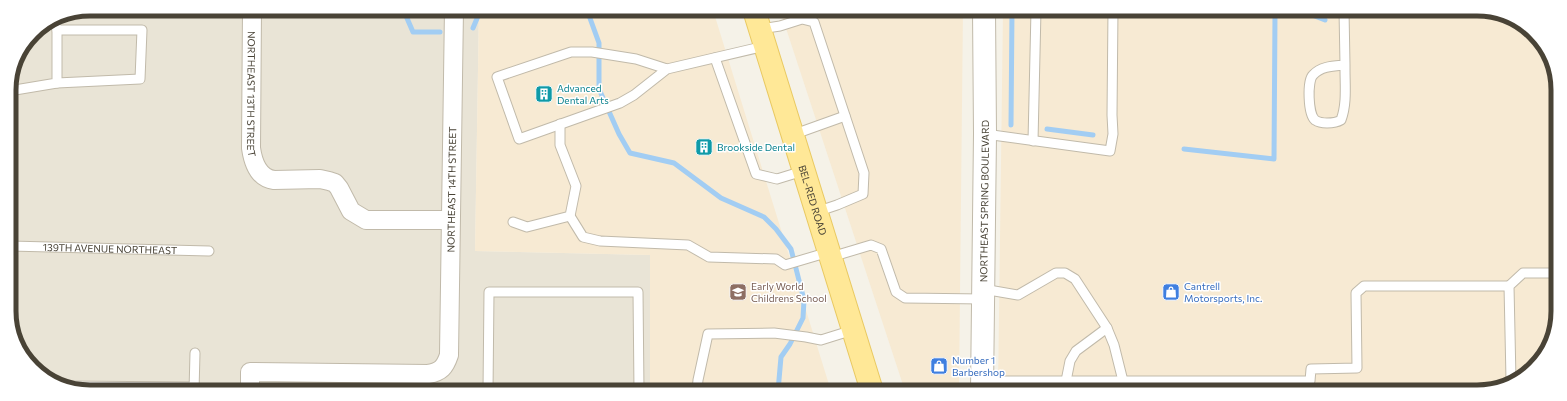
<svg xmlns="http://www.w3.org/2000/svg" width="1567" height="401" font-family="Commissioner,sans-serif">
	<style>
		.residential { fill: #e9e4d6 }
		.commercial { fill: #f7ead3 }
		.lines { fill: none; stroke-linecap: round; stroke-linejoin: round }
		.stream { stroke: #a2cdf3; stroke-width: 5 }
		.service-casing { stroke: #c1baaa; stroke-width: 11 }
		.minor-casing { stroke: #c1baaa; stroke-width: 20 }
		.tertiary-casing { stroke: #c1baaa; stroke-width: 24 }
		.primary-casing { stroke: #e9c962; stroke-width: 24 }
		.service { stroke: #fff; stroke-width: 9 }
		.minor { stroke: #fff; stroke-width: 18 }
		.tertiary { stroke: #fff; stroke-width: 22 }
		.primary { stroke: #ffe897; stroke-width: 22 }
		.labels { text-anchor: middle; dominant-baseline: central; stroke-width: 3; stroke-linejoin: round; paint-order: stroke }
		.culture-label { font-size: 10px; fill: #0d838f; stroke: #fff; text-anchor: start }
		.street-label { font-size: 10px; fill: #494336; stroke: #fff }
		.education-label { font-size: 10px; fill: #785e54; stroke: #fff; text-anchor: start }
		.shop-label { font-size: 10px; fill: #366cbe; stroke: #fff; text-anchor: start }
		.rim { fill: none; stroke: #494336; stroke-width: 5 }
	</style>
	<rect width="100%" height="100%" fill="#f5f2e8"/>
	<path class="residential" d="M 90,9 L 479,9 L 475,251 L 650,255 L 650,391 L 74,390 L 33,368 L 11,327 L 9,85 L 15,59 L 33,33 L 59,15 Z"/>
	<g class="commercial">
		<path d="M 479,9 L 713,10 L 831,391 L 650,391 L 650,255 L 475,251 Z"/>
		<path d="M 780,10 L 963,10 L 959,391 L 905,391 Z"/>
		<path d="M 1003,10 L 1493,11 L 1534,33 L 1556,74 L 1556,327 L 1530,372 L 1482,392 L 998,391 Z"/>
	</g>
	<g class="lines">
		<g class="stream">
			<path d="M 403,9 L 413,32 L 440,32"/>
			<path d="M 587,10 L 599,43 L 599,89 L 619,134 L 630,153 L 674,163 L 721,198 L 764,217 L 776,229 L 791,249 L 804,300 L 803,318 L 790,344 L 781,357 L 778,391"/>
			<path d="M 1290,10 L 1307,13 L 1325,20"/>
			<path d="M 473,28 L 481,9"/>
			<path d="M 1011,125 L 1012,10"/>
			<path d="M 1047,129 L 1093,135"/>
			<path d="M 1184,149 L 1274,159 L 1275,14 L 1283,10"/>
		</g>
		<defs>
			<g id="service">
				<path d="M 1344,10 L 1345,65 L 1345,70 C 1345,86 1347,104 1341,120 C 1336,123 1332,123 1327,123 C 1323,123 1318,122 1315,120 C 1308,114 1307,81 1313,75 C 1321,66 1334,66 1345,65"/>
				<path d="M 760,29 L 780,26 L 802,19 L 814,22 L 864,173 L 863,194 L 837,205 L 816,212"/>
				<path d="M 57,30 L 142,30 L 140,79 L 57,83"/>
				<path d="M 715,58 L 756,174 L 777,179 L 803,171"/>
				<path d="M 667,69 L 634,95 L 620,103 L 519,139 L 497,77 L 571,52 L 592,52 L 636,59 L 667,69 L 765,46"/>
				<path d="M 9,91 L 57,83 L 57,30 L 54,18"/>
				<path d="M 985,134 L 1110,151 L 1113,134 L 1112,115 L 1113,10"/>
				<path d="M 792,135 L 845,116"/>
				<path d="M 1033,141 L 1036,10"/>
				<path d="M 570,216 L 583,237 L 600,241 L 688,245 L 709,257 L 776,259 L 785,265 L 829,252"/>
				<path d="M 513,222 L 527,227 L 570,216 L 576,186 L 560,145 L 560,124"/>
				<path id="s1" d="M 10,246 L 209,251"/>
				<path d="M 831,257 L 871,245 L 881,249 L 896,292 L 905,298 L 983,299"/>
				<path d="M 983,289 L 1018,295 L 1056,273 L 1065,273 L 1075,279 L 1107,328 L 1114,345 L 1123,381"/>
				<path d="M 1511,380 L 1509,286 L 1523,273 L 1556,273"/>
				<path d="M 982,381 L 1310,381 L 1311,369 L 1357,368 L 1356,293 L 1364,286 L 1509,286"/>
				<path d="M 1066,381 L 1070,361 L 1076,351 L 1107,328"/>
				<path d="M 65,386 L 194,387"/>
				<path d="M 194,391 L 195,353"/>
				<path d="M 488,391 L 489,292 L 638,292 L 639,391"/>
				<path d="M 697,391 L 698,380 L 708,334 L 774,333 L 806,337 L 821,340 L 853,330"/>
			</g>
			<g id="minor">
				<path id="s2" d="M 252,9 L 251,148 C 253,162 258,178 274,180 L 320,179 L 329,181 L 335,183 L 339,188 L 351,211 L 366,220 L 450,220"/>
				<path id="s3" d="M 250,391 L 250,372 L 428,374 C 441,372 445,367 449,355 L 454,9"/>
			</g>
			<g id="tertiary">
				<path id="s4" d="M 982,391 L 985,134 L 984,10"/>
			</g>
			<g id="primary">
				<path id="s5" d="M 754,10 L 872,391"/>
			</g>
		</defs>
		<use href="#service" class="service-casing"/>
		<use href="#minor" class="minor-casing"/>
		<use href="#tertiary" class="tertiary-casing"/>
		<use href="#primary" class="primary-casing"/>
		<use href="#service" class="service"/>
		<use href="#minor" class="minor"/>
		<use href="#tertiary" class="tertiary"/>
		<use href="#primary" class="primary"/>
	</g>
	<defs>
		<symbol id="building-square" viewBox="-11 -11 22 22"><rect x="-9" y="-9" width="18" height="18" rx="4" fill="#0f9aa8" stroke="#fff"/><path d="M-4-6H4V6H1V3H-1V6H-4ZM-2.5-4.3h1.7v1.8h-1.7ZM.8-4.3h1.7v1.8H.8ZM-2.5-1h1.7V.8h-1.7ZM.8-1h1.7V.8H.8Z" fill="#fff"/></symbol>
		<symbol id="school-square" viewBox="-11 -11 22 22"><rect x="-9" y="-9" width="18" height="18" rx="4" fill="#8d6e63" stroke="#fff"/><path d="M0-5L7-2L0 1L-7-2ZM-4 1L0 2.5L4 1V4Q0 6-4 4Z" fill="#fff"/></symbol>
		<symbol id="shop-square" viewBox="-11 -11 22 22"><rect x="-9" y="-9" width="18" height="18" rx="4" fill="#3f7fe0" stroke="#fff"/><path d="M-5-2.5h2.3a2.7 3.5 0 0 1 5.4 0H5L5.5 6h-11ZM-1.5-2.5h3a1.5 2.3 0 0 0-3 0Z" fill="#fff"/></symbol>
	</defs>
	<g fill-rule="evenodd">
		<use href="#building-square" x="534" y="84" width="20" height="20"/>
		<use href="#building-square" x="694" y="137" width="20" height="20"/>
		<use href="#school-square" x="728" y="282" width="20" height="20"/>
		<use href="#shop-square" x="1161" y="282" width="20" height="20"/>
		<use href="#shop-square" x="929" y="356" width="20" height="20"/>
	</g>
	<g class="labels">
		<g class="culture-label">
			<text x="557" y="88">Advanced<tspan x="557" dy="12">Dental Arts</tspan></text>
			<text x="717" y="147">Brookside Dental</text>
		</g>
		<g class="street-label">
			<text stroke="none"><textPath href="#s2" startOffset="85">NORTHEAST 13TH STREET</textPath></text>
			<text stroke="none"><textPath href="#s3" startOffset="393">NORTHEAST 14TH STREET</textPath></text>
			<text stroke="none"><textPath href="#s5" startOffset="199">BEL-RED ROAD</textPath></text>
			<text stroke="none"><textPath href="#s4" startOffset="190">NORTHEAST SPRING BOULEVARD</textPath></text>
			<text stroke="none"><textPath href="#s1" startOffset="100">139TH AVENUE NORTHEAST</textPath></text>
		</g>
		<g class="education-label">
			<text x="751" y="286">Early World<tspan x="751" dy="12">Childrens School</tspan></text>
		</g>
		<g class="shop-label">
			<text x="1184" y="286">Cantrell<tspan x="1184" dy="12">Motorsports, Inc.</tspan></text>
			<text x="952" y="360">Number 1<tspan x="952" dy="12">Barbershop</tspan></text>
		</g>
	</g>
	<path d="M0 0H1567V401H0ZM90 16H1477A74 74 0 0 1 1551 90V311A74 74 0 0 1 1477 385H90A74 74 0 0 1 16 311V90A74 74 0 0 1 90 16Z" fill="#fff" fill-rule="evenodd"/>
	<path class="rim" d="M90 16H1477A74 74 0 0 1 1551 90V311A74 74 0 0 1 1477 385H90A74 74 0 0 1 16 311V90A74 74 0 0 1 90 16Z"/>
</svg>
